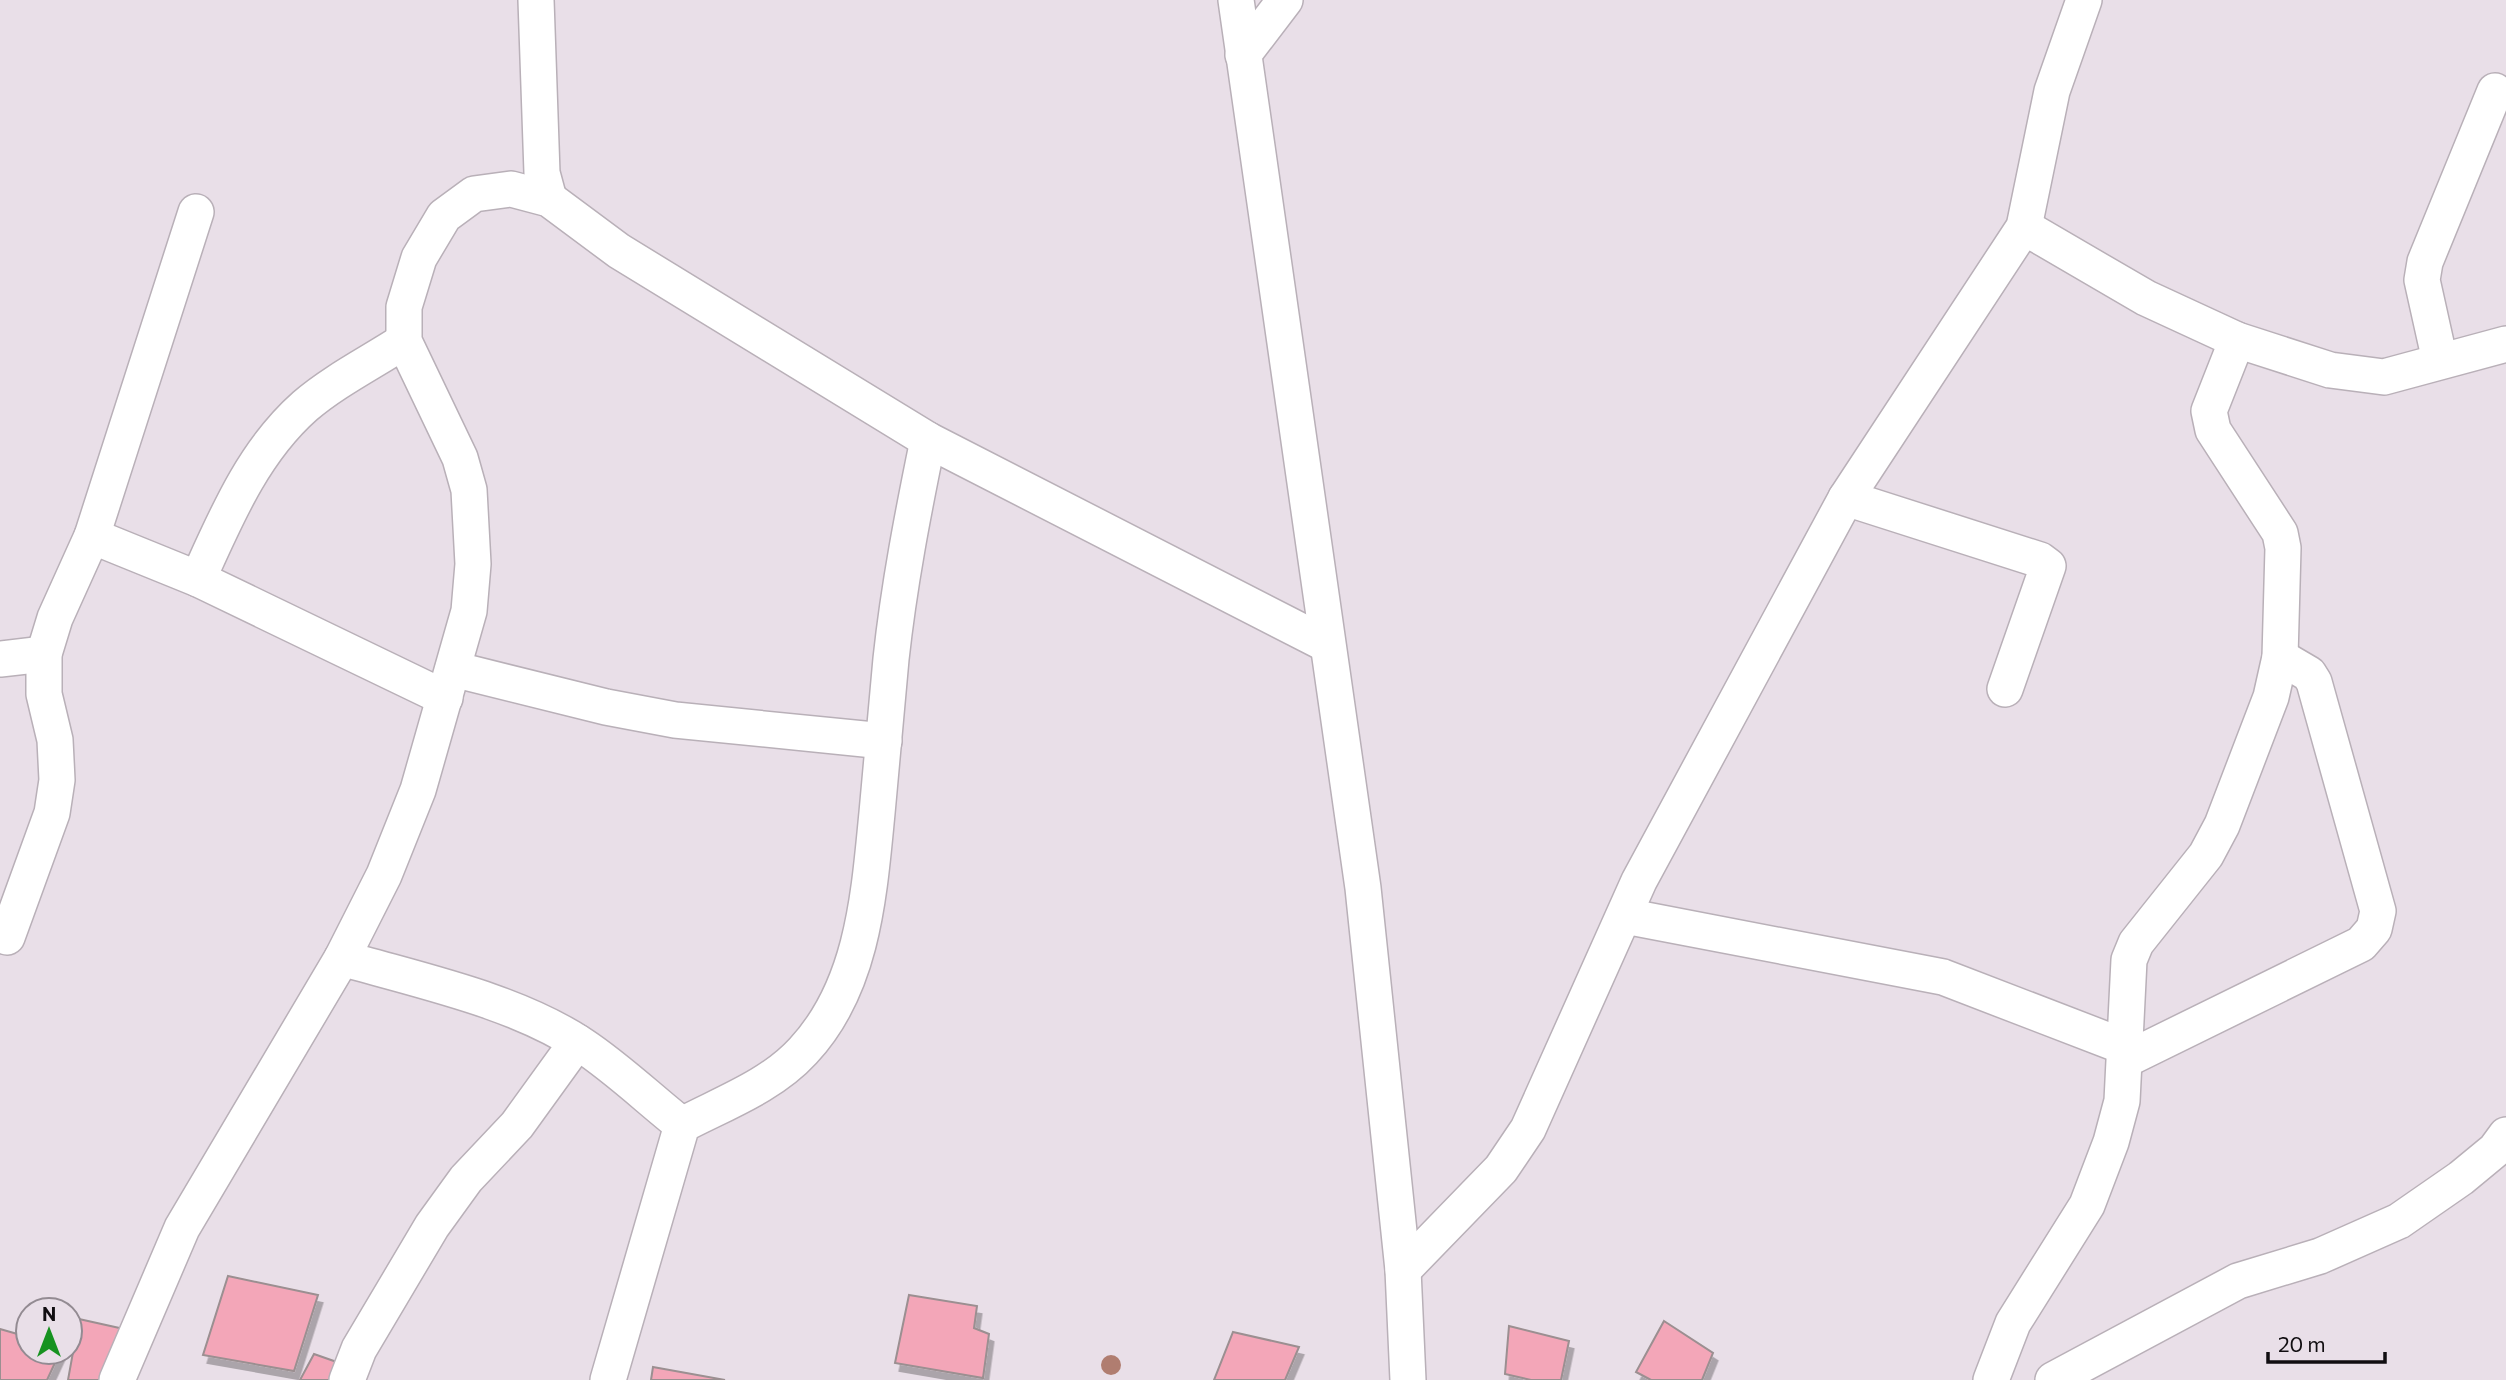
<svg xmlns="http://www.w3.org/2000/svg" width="2506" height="1380" font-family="Commissioner,sans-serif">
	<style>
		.building { fill: #f3a6b8; stroke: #9b8f91; stroke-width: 2; filter: url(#shadow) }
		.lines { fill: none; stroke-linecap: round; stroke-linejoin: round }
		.minor-casing { stroke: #b9b0b8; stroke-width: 38 }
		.minor { stroke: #fff; stroke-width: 35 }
		.tree { fill: #b07d70 }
	</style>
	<defs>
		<filter id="shadow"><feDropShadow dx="4.5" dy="8" stdDeviation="0" flood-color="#0004"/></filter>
	</defs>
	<rect width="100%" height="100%" fill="#e9dfe8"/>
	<g class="building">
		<path d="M 228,1276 L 318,1295 L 294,1371 L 203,1355 Z"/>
		<path d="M 909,1295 L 977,1306 L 974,1328 L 989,1334 L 983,1378 L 895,1363 Z"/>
		<path d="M 79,1319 L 133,1331 L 113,1380 L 68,1380 Z"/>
		<path d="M 1664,1321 L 1713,1353 L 1702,1380 L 1651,1380 L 1636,1372 Z"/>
		<path d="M 1509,1326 L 1569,1341 L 1561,1380 L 1531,1380 L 1505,1374 Z"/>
		<path d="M 0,1329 L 28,1337 L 28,1352 L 60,1352 L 47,1380 L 0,1380 Z"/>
		<path d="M 1233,1332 L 1299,1347 L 1285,1380 L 1214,1380 Z"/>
		<path d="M 314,1354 L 348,1366 L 344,1380 L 300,1380 Z"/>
		<path d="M 653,1367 L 725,1380 L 651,1380 Z"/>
	</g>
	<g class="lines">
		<defs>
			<g id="minor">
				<path d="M 536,0 L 542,173 L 549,199"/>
				<path d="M 1236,0 L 1363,888 L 1403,1270 L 1408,1380"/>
				<path d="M 1243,55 L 1285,0"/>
				<path d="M 2024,227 L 2146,298 L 2237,340 L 2330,370 L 2384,377 L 2506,344"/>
				<path d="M 2440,361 L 2422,280 L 2425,262 L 2495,91"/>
				<path d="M 1846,498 L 2040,560 L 2048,566 L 2005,689"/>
				<path d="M 92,536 L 198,579 L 445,698"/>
				<path d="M 198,579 C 226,517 253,452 305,406 C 334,381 372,362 404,341"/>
				<path d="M 0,659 L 44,654"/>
				<path d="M 453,669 L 606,707 L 675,720 L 884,741"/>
				<path d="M 1625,916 L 1943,977 L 2125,1047"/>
				<path d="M 7,937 L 52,813 L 57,780 L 55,740 L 44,694 L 44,654 L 55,618 L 92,536 L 196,212"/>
				<path d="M 342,958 C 420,981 514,1000 582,1045 C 617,1068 649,1099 682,1125"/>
				<path d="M 2125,1060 L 2361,944 L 2374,929 L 2378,911 L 2314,682 L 2309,674 L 2280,657"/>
				<path d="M 1403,1270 L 1501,1169 L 1528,1129 L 1639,881 L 1846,498 L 2024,227 L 2052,91 L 2084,0"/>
				<path d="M 117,1380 L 182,1228 L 342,958 L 384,875 L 418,790 L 469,611 L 473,564 L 469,490 L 460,458 L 404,341 L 404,307 L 419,258 L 444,216 L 474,194 L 511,189 L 549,199 L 619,251 L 928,440 L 1326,644"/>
				<path d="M 347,1380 L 359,1349 L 432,1226 L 466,1179 L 517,1125 L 577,1042"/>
				<path d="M 608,1380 L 682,1125 C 724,1103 771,1086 803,1051 C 863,987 869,895 877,813 C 882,762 886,710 891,659 C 899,585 913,513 928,440"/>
				<path d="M 1991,1380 L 2013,1323 L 2087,1205 L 2111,1142 L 2122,1101 L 2129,960 L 2136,943 L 2206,855 L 2222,825 L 2271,697 L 2280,657 L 2283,548 L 2280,533 L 2213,430 L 2209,411 L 2237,340"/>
				<path d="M 2053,1380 L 2238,1281 L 2320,1256 L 2399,1221 L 2461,1178 L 2495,1150 L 2506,1135"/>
			</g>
		</defs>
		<use href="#minor" class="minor-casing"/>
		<use href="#minor" class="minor"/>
	</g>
	<circle class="tree" cx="1111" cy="1365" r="10"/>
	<g transform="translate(49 1331)"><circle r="33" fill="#e9dfe8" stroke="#938b92" stroke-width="2"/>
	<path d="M0-5L12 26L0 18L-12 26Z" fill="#179220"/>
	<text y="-10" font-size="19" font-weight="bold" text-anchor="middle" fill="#110e11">N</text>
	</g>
	<path d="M2268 1352v10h117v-10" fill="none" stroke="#110e11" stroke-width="3.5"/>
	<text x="2278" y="1352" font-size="21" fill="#110e11" stroke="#e9dfe8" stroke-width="5" paint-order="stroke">20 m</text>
</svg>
